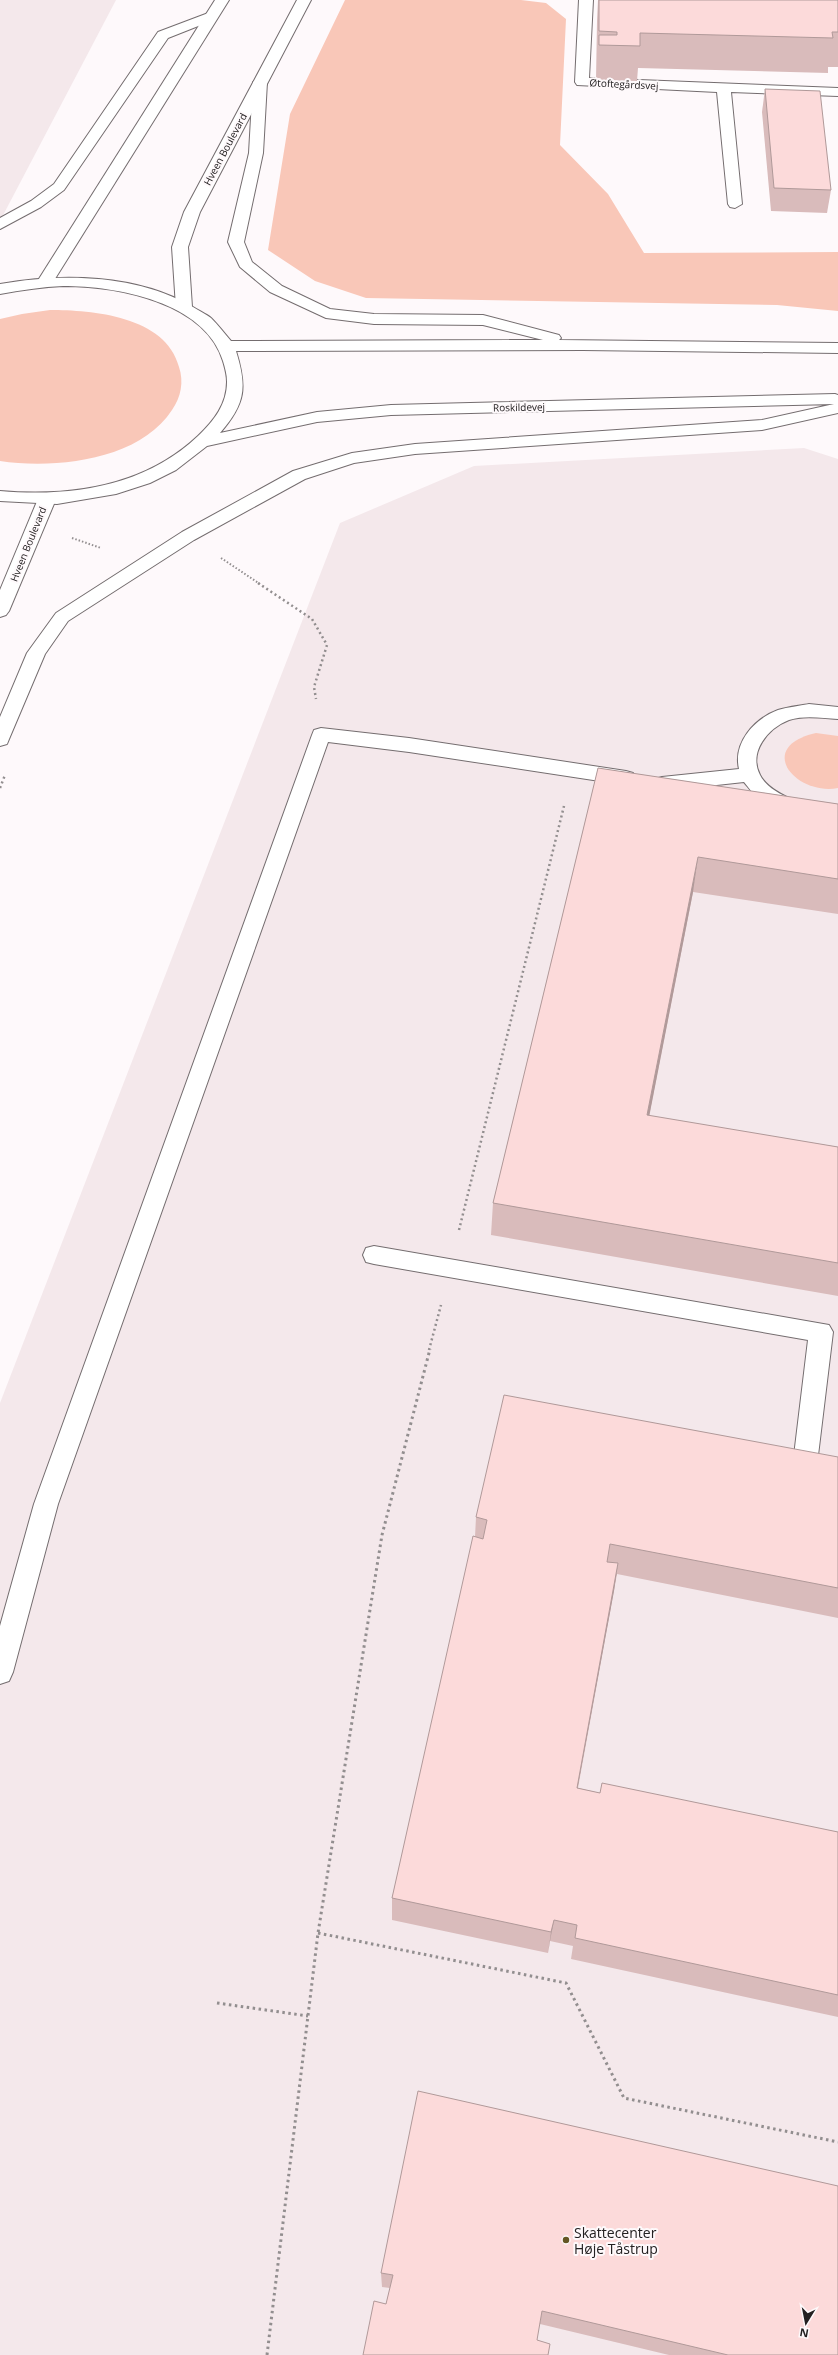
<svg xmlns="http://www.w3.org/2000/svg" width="838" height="2355" font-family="'Open Sans',sans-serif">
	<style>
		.built { fill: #f4e8eb }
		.green { fill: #f9c7b8 }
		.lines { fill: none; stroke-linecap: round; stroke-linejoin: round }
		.service-casing { stroke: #746d6f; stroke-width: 2 }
		.tertiary-casing { stroke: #746d6f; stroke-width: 2 }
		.secondary-casing { stroke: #746d6f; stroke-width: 2 }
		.path-far2 { stroke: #928e8f; stroke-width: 2; stroke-dasharray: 1.5 2; stroke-linecap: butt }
		.path-far1 { stroke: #928e8f; stroke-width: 2.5; stroke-dasharray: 2 3; stroke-linecap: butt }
		.path { stroke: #928e8f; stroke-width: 3; stroke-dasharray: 2.5 3.5; stroke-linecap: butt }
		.service { fill: #fff; fill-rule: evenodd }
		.tertiary { fill: #fff; fill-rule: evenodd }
		.secondary { fill: #fff; fill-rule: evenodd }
		.wall { fill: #d9bbbb }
		.shaded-wall { fill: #b09999 }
		.building { fill: #fcdada; stroke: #b09999 }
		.poi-dot { fill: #645623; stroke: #fef9fb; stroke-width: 1.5 }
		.labels { text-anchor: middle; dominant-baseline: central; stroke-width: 4; stroke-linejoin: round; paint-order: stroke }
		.far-street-label { font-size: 10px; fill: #232021; stroke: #fef9fb }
		.near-poi-label { font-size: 14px; fill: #232021; stroke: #fef9fb; text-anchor: start }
	</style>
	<rect width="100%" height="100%" fill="#fef9fb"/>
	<g class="built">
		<path d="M 0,0 L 116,0 L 0,221 Z"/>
		<path d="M 804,448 L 838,459 L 838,2355 L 0,2355 L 0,1403 L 340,523 L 474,466 Z"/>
	</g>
	<g class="green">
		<path d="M 345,0 L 521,0 L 546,3 L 566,19 L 560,145 L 608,194 L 644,253 L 838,252 L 838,311 L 777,305 L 366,298 L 315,281 L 268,250 L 290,114 Z"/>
		<path d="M 50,310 C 92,310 166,316 179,367 C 184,382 181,397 172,410 C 139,461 54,469 0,461 L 0,319 L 22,314 Z"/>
		<path d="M 816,733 L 838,736 L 838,788 C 796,796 754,747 816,733 Z"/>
	</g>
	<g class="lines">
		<defs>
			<g id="service">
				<path d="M 579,0 L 593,0 L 589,78 L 838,88 L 838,96 L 731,92 L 742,204 L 735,208 L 730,207 L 728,204 L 717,92 L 577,85 L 575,82 Z"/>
				<path d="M 809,704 L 838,707 L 838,719 C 822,718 805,715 789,720 C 768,728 748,752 760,775 C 766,787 780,794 791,799 C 806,807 821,811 838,809 L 838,823 C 815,826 776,814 759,799 C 753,794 749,788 744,782 L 662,791 L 655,789 L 652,784 L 655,779 L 662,777 L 739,769 C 733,743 754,719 778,710 C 788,707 799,706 809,704 Z"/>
				<path d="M 321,728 L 409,738 L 626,771 L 633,773 L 636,778 L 633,783 L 626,785 L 409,752 L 328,742 L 58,1504 L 13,1672 L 9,1681 L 0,1684 L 0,1626 L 34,1504 L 312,735 L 314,730 Z"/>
				<path d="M 374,1246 L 829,1325 L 833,1332 L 816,1472 L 813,1480 L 804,1483 L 795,1480 L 792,1472 L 808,1340 L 374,1264 L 366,1262 L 363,1255 L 366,1248 Z"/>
			</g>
			<g id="tertiary">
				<path d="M 215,0 L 229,0 L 53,282 L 50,285 L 40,285 L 37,282 Z"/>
				<path d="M 297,0 L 311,0 L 200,212 L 188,247 L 192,307 L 190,310 L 178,310 L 176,307 L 172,247 L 184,212 Z"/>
				<path d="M 47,494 L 53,495 L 56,499 L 9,611 L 6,615 L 0,617 L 0,590 L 38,499 L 41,495 Z"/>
			</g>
			<g id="secondary">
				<path d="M 211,12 L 218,16 L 216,19 L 168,38 L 64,190 L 41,207 L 0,229 L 0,218 L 31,201 L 54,184 L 158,32 Z"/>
				<path d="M 260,78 L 267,82 L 263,153 L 244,242 L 252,262 L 282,286 L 330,309 L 374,314 L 483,315 L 559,335 L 561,338 L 559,340 L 838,343 L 838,353 L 583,350 L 236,351 C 247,387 246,403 220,433 L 317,412 L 391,405 L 835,394 L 838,395 L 838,413 L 762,430 L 415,454 L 354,463 L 305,479 L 194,540 L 68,621 L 45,654 L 9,739 L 7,744 L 0,746 L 0,717 L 27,653 L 56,613 L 182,532 L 293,471 L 352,453 L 415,444 L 762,420 L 834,404 L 391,415 L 317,422 L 207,446 L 176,470 L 150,483 L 116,494 L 57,504 L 0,501 L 0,491 C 71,497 144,487 198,436 C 214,421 227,404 227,382 C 227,374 225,368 223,361 C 205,302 117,286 63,286 C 42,287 21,290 0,294 L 0,284 C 62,273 137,274 193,307 C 199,311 206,314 211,318 C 218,325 225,334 231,341 L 543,340 L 483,325 L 374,324 L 326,318 L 270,292 L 240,267 L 228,242 L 249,153 L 253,82 Z"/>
			</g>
		</defs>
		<use href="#service" class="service-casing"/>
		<use href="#tertiary" class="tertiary-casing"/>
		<use href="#secondary" class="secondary-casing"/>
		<g class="path-far2">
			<path d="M 72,538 L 101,548"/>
			<path d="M 221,558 L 260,584"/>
		</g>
		<g class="path-far1">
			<path d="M 258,583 L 312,619 L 327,645 L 314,687 L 316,699"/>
			<path d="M 0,788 L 5,775"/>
			<path d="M 459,1230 L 564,806"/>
			<path d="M 429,1350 L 441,1305"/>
		</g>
		<g class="path">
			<path d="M 318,1933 L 566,1983 L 624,2098 L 838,2142"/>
			<path d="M 217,2003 L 308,2016"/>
			<path d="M 267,2355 L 318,1933 L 382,1535 L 430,1349"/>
		</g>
		<use href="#service" class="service"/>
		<use href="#tertiary" class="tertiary"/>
		<use href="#secondary" class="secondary"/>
	</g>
	<g class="wall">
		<path d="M 598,0 L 838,0 L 838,67 L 828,67 L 828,73 L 638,68 L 637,81 L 596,80 L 597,21 Z"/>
		<path d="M 765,89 L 831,190 L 827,213 L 771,211 L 762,112 Z"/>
		<path d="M 598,768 L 838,804 L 838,914 L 693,892 L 649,1116 L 838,1147 L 838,1296 L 491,1235 L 493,1203 Z"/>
		<path d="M 838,1457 L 838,1618 L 617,1574 L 578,1788 L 600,1793 L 838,1832 L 838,2017 L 571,1959 L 573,1946 L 550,1941 L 548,1953 L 392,1920 L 392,1898 L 475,1537 L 476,1517 Z"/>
		<path d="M 381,2273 L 838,2355 L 669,2355 L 540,2324 L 386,2304 L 390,2288 L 382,2287 Z"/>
	</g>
	<g class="shaded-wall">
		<path d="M 698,857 L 693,892 L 643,1148 L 647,1115 Z"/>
		<path d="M 618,1563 L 614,1591 L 573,1812 L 577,1788 Z"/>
		<path d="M 554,1920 L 550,1941 L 548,1953 L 551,1932 Z"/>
	</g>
	<g class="building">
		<path d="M 599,0 L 838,0 L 838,32 L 832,32 L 833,38 L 640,33 L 640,46 L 599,45 L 599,35 L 617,35 L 617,32 L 599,31 Z"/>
		<path d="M 765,89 L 820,91 L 831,190 L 774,188 Z"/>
		<path d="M 598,768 L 838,804 L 838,879 L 698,857 L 647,1115 L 838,1147 L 838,1263 L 493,1203 Z"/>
		<path d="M 504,1395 L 838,1457 L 838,1588 L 610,1544 L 607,1562 L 618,1563 L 577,1788 L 600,1793 L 602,1783 L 838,1832 L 838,1995 L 575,1938 L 577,1925 L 554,1920 L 551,1932 L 392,1898 L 473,1536 L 483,1539 L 487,1520 L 476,1517 Z"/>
		<path d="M 418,2091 L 838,2186 L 838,2355 L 728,2355 L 542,2311 L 537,2340 L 550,2344 L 548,2355 L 363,2355 L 374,2301 L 386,2304 L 393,2275 L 381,2273 Z"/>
	</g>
	<circle class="poi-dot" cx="566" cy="2240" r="4"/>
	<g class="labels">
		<g class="far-street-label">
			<text transform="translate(624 84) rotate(3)">Øtoftegårdsvej</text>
			<text transform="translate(225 149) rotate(-62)">Hveen Boulevard</text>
			<text transform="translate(519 407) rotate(-1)">Roskildevej</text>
			<text transform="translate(28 544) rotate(-68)">Hveen Boulevard</text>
		</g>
		<g class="near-poi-label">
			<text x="574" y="2232">Skattecenter<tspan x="574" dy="16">Høje Tåstrup</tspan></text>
		</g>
	</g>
	<g transform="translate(806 2323) rotate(190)" stroke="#fef9fb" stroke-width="3" paint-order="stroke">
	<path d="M0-3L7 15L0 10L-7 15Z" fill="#232021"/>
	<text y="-6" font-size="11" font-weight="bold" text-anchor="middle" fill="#232021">N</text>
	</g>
</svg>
